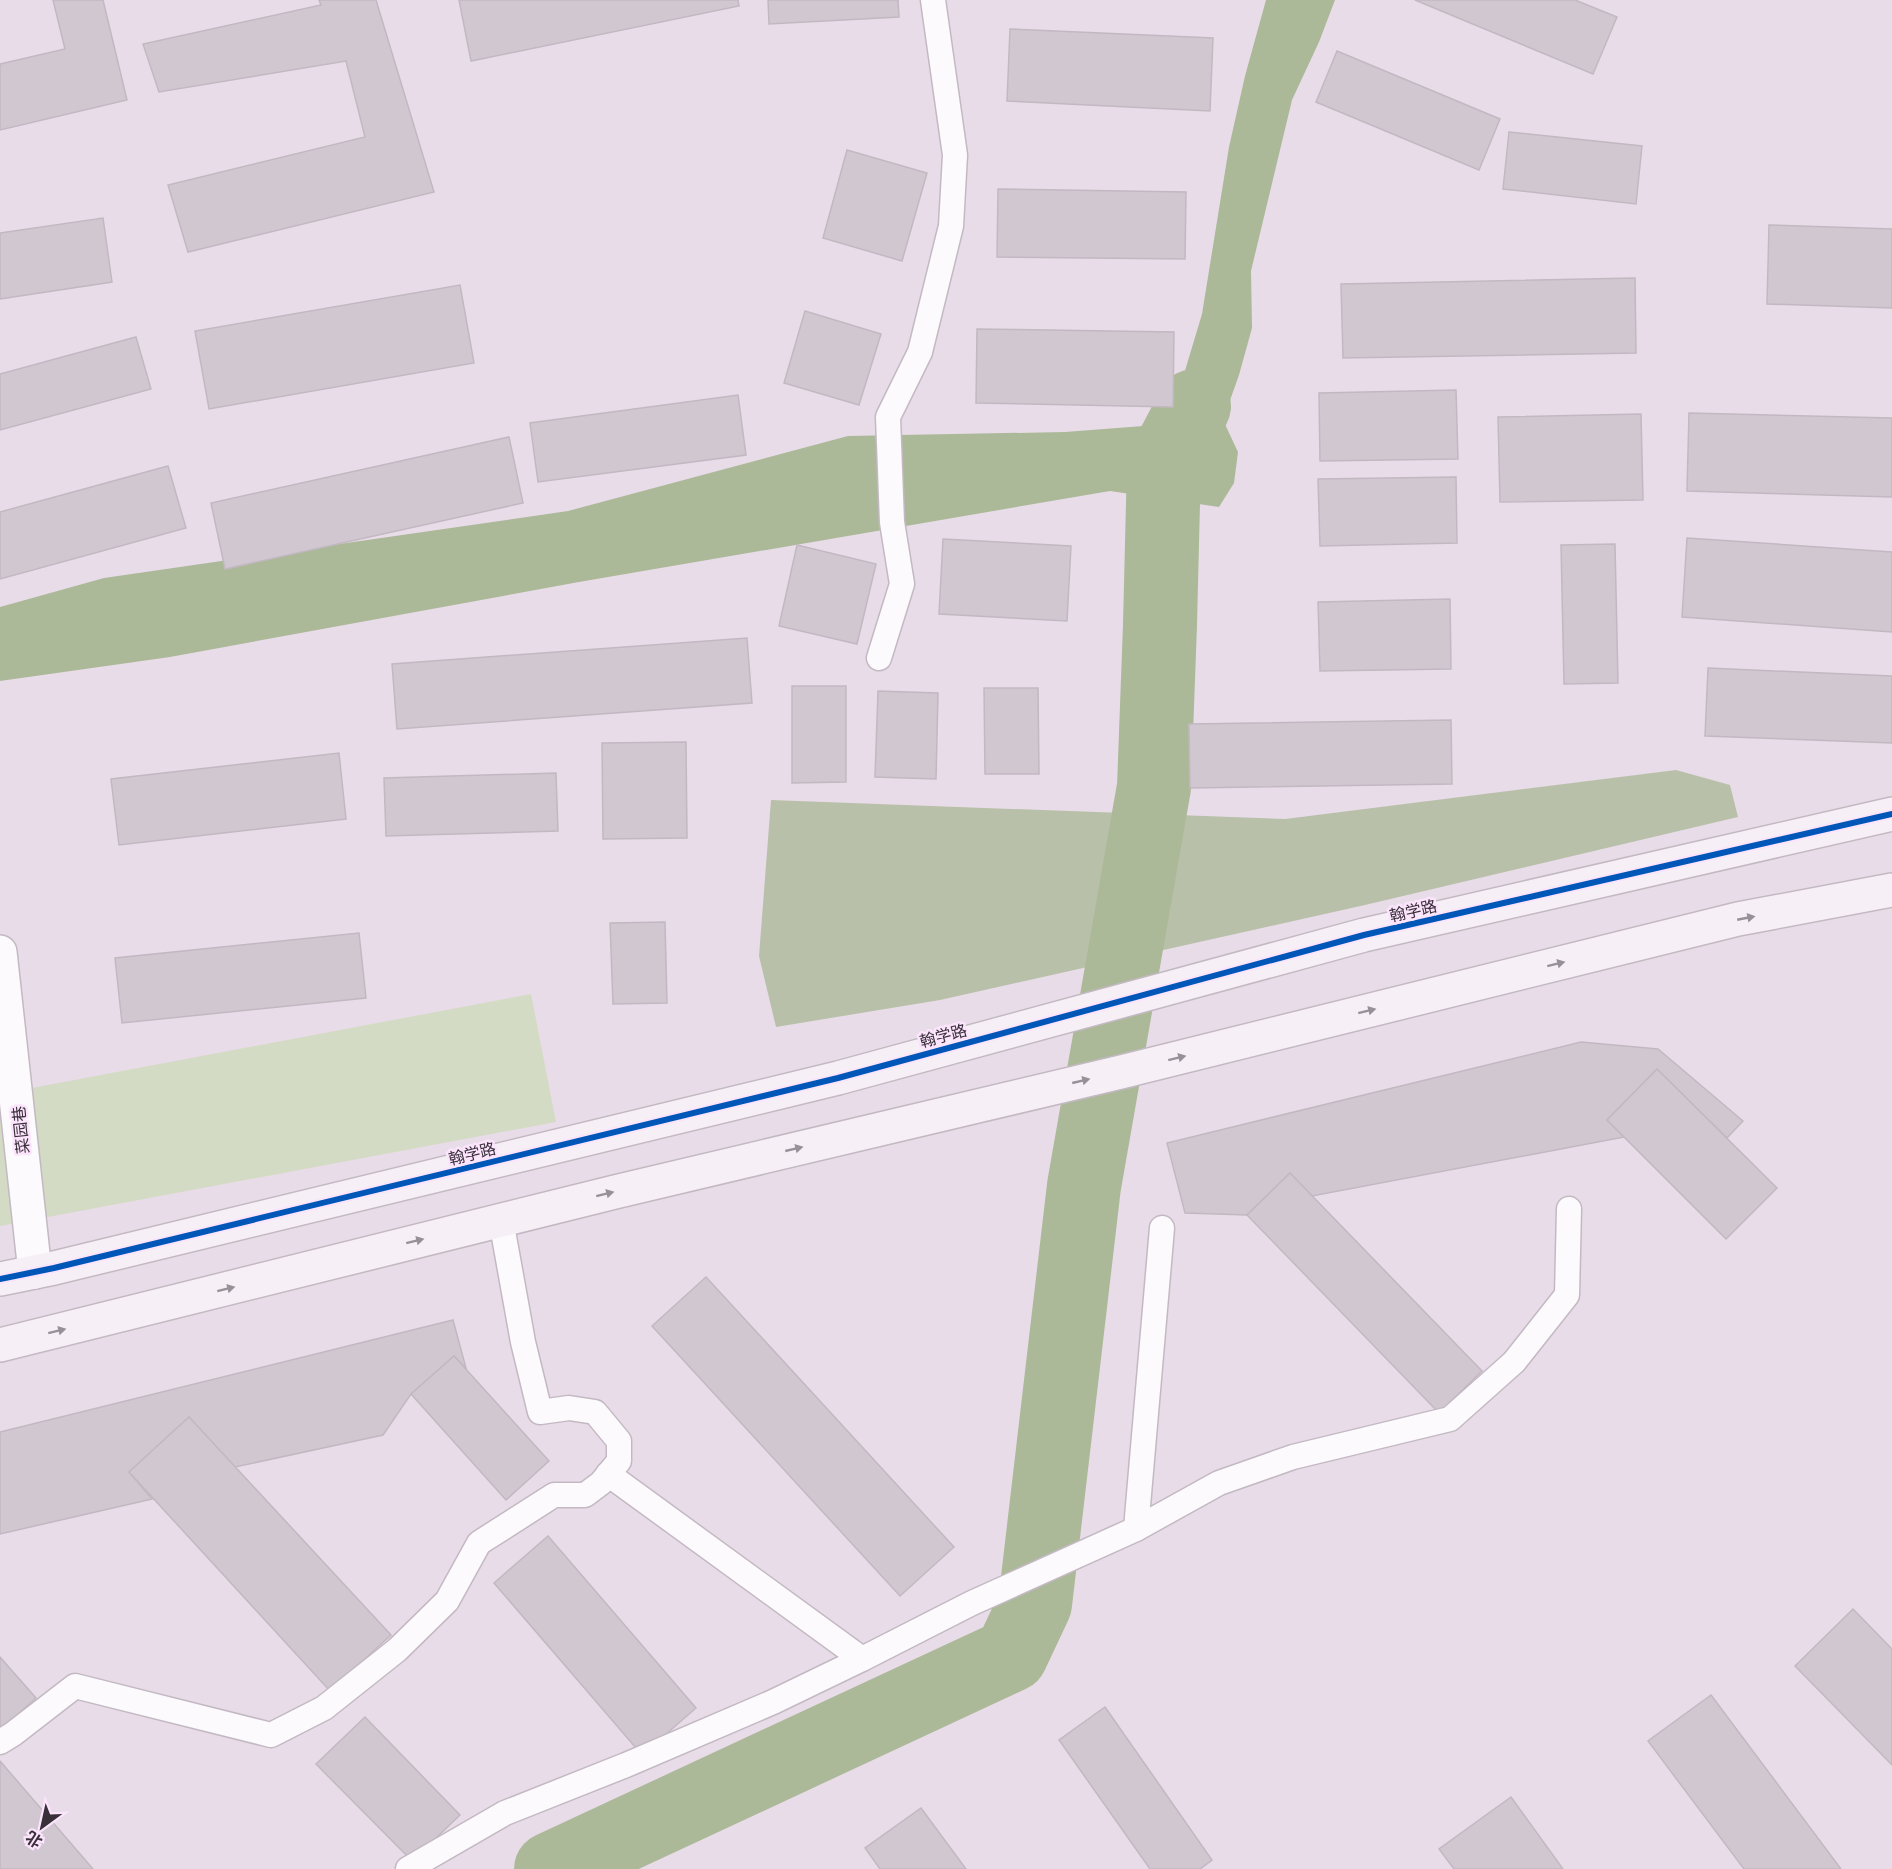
<svg xmlns="http://www.w3.org/2000/svg" width="1892" height="1869" font-family="Barlow,'Noto Sans SC',sans-serif">
	<style>
		.green { fill: #d4dbc4 }
		.forest { fill: #b9c0a9 }
		.water { fill: #acb998 }
		.lines { fill: none; stroke-linecap: round; stroke-linejoin: round }
		.river { stroke: #acb998; stroke-width: 74 }
		.building { fill: #d1c7d1; stroke: #c2b8c2; stroke-width: 1.5 }
		.lane-casing { stroke: #c3b9c3; stroke-width: 27 }
		.street-casing { stroke: #c3b9c3; stroke-width: 36 }
		.secondary-casing { stroke: #c3b9c3; stroke-width: 36 }
		.lane { stroke: #fcfafc; stroke-width: 24 }
		.street { stroke: #fcfafc; stroke-width: 33 }
		.secondary { stroke: #f6f0f6; stroke-width: 33 }
		.cycleway-casing { stroke: #fbe4fc; stroke-width: 10 }
		.cycleway { stroke: #0057b8; stroke-width: 6 }
		.oneway { fill: #979098 }
		.labels { text-anchor: middle; dominant-baseline: central; stroke-width: 5; stroke-linejoin: round; paint-order: stroke }
		.street-label { font-size: 16px; fill: #382f39; stroke: #fbe4fc }
	</style>
	<rect width="100%" height="100%" fill="#e9dce9"/>
	<path class="green" d="M 531,994 L 556,1122 L 0,1226 L 0,1094 Z"/>
	<path class="forest" d="M 1676,770 L 1730,785 L 1738,817 L 1365,905 L 940,1000 L 776,1027 L 759,956 L 771,800 L 1285,819 Z"/>
	<path class="water" d="M 1266,0 L 1335,0 L 1319,42 L 1292,100 L 1251,271 L 1252,328 L 1239,375 L 1223,420 L 1238,452 L 1234,483 L 1219,507 L 1110,491 L 579,582 L 170,657 L 0,681 L 0,607 L 104,578 L 568,511 L 848,436 L 1065,432 L 1169,424 L 1202,314 L 1229,147 L 1245,76 Z"/>
	<g class="lines">
		<path class="river" d="M 551,1869 L 1011,1655 L 1035,1604 L 1084,1186 L 1154,787 L 1160,625 L 1164,463 L 1194,406"/>
	</g>
	<g class="building">
		<path d="M 53,0 L 103,0 L 127,100 L 0,130 L 0,64 L 65,49 Z"/>
		<path d="M 319,0 L 376,0 L 434,192 L 188,252 L 168,185 L 365,137 L 346,61 L 159,92 L 143,44 L 321,5 Z"/>
		<path d="M 459,0 L 738,0 L 739,6 L 471,61 Z"/>
		<path d="M 768,0 L 898,0 L 899,17 L 769,24 Z"/>
		<path d="M 1415,0 L 1575,0 L 1617,17 L 1593,74 Z"/>
		<path d="M 1010,29 L 1213,38 L 1210,111 L 1007,101 Z"/>
		<path d="M 1337,51 L 1500,119 L 1479,170 L 1316,102 Z"/>
		<path d="M 1509,132 L 1642,146 L 1636,204 L 1503,189 Z"/>
		<path d="M 847,150 L 927,173 L 902,261 L 823,238 Z"/>
		<path d="M 998,189 L 1186,192 L 1185,259 L 997,257 Z"/>
		<path d="M 103,218 L 112,282 L 0,299 L 0,233 Z"/>
		<path d="M 1769,225 L 1892,229 L 1892,308 L 1767,304 Z"/>
		<path d="M 1635,278 L 1636,353 L 1343,358 L 1341,284 Z"/>
		<path d="M 460,285 L 474,363 L 209,409 L 195,331 Z"/>
		<path d="M 805,311 L 881,334 L 859,405 L 784,383 Z"/>
		<path d="M 977,329 L 1174,332 L 1173,407 L 976,403 Z"/>
		<path d="M 136,337 L 151,389 L 0,430 L 0,374 Z"/>
		<path d="M 1456,390 L 1458,459 L 1320,461 L 1319,393 Z"/>
		<path d="M 738,395 L 746,455 L 538,482 L 530,423 Z"/>
		<path d="M 1689,413 L 1892,418 L 1892,497 L 1687,491 Z"/>
		<path d="M 1641,414 L 1643,500 L 1500,502 L 1498,417 Z"/>
		<path d="M 509,437 L 523,503 L 225,569 L 211,503 Z"/>
		<path d="M 168,466 L 186,528 L 0,579 L 0,512 Z"/>
		<path d="M 1456,477 L 1457,543 L 1320,546 L 1318,479 Z"/>
		<path d="M 1687,538 L 1892,552 L 1892,632 L 1682,617 Z"/>
		<path d="M 943,539 L 1071,546 L 1067,621 L 939,614 Z"/>
		<path d="M 1615,544 L 1618,683 L 1564,684 L 1561,545 Z"/>
		<path d="M 797,545 L 876,564 L 857,644 L 779,626 Z"/>
		<path d="M 1450,599 L 1451,669 L 1320,671 L 1318,602 Z"/>
		<path d="M 747,638 L 752,703 L 397,729 L 392,664 Z"/>
		<path d="M 1708,668 L 1892,676 L 1892,743 L 1705,736 Z"/>
		<path d="M 792,686 L 846,686 L 846,782 L 792,783 Z"/>
		<path d="M 984,688 L 1038,688 L 1039,774 L 985,774 Z"/>
		<path d="M 878,691 L 938,693 L 936,779 L 875,777 Z"/>
		<path d="M 1451,720 L 1452,784 L 1190,788 L 1189,724 Z"/>
		<path d="M 686,742 L 687,838 L 603,839 L 602,743 Z"/>
		<path d="M 339,753 L 346,819 L 119,845 L 111,779 Z"/>
		<path d="M 556,773 L 558,831 L 386,836 L 384,778 Z"/>
		<path d="M 665,922 L 667,1003 L 613,1004 L 610,923 Z"/>
		<path d="M 359,933 L 366,998 L 122,1023 L 115,958 Z"/>
		<path d="M 1581,1042 L 1658,1049 L 1743,1121 L 1727,1138 L 1657,1069 L 1607,1120 L 1624,1137 L 1312,1196 L 1290,1173 L 1247,1215 L 1185,1213 L 1167,1143 Z"/>
		<path d="M 1657,1069 L 1777,1188 L 1726,1239 L 1607,1120 Z"/>
		<path d="M 1290,1173 L 1482,1371 L 1439,1413 L 1247,1215 Z"/>
		<path d="M 706,1277 L 954,1547 L 900,1596 L 652,1326 Z"/>
		<path d="M 453,1320 L 466,1368 L 454,1356 L 411,1394 L 383,1435 L 235,1467 L 189,1417 L 129,1472 L 152,1499 L 0,1534 L 0,1432 Z"/>
		<path d="M 454,1356 L 549,1461 L 506,1500 L 411,1394 Z"/>
		<path d="M 189,1417 L 391,1635 L 330,1691 L 129,1472 Z"/>
		<path d="M 548,1536 L 696,1708 L 642,1755 L 494,1583 Z"/>
		<path d="M 1853,1609 L 1892,1649 L 1892,1765 L 1795,1666 Z"/>
		<path d="M 0,1657 L 36,1698 L 0,1730 Z"/>
		<path d="M 1711,1695 L 1841,1869 L 1744,1869 L 1648,1741 Z"/>
		<path d="M 1105,1707 L 1212,1860 L 1200,1869 L 1150,1869 L 1059,1740 Z"/>
		<path d="M 365,1717 L 460,1815 L 412,1861 L 316,1764 Z"/>
		<path d="M 0,1761 L 93,1869 L 0,1869 Z"/>
		<path d="M 1511,1797 L 1563,1869 L 1454,1869 L 1439,1849 Z"/>
		<path d="M 921,1808 L 966,1869 L 880,1869 L 865,1848 Z"/>
	</g>
	<g class="lines">
		<defs>
			<g id="lane">
				<path d="M 879,658 L 902,584 L 892,522 L 888,417 L 920,352 L 951,226 L 955,155 L 933,0"/>
				<path d="M 1136,1529 L 1219,1483 L 1293,1457 L 1450,1419 L 1514,1362 L 1567,1295 L 1569,1209"/>
				<path d="M 862,1659 L 972,1603 L 1136,1529 L 1162,1228"/>
				<path d="M 0,1742 L 13,1734 L 75,1686 L 271,1735 L 324,1708 L 397,1650 L 447,1601 L 479,1543 L 554,1495 L 585,1495 L 601,1483 L 619,1461 L 619,1441 L 595,1412 L 569,1408 L 540,1412 L 523,1342 L 501,1220"/>
				<path d="M 408,1869 L 505,1813 L 626,1765 L 773,1702 L 862,1659 L 608,1474"/>
			</g>
			<path id="street" d="M 0,952 L 35,1272"/>
			<g id="secondary">
				<path d="M 0,1279 L 54,1268 L 838,1078 L 1364,935 L 1892,814"/>
				<path d="M 0,1345 L 619,1191 L 1121,1072 L 1738,919 L 1892,890"/>
			</g>
		</defs>
		<use href="#lane" class="lane-casing"/>
		<use href="#street" class="street-casing"/>
		<use href="#secondary" class="secondary-casing"/>
		<use href="#lane" class="lane"/>
		<use href="#street" class="street"/>
		<use href="#secondary" class="secondary"/>
		<defs>
			<path id="cycleway" d="M 0,1279 L 54,1268 L 838,1078 L 1364,935 L 1892,814"/>
		</defs>
		<use href="#cycleway" class="cycleway-casing"/>
		<use href="#cycleway" class="cycleway"/>
	</g>
	<defs><path id="oneway-solid" d="M-6-.8H1V-3.2L6.5 0L1 3.2V.8H-6Z" transform="scale(1.5)"/></defs>
	<g class="oneway">
		<use href="#oneway-solid" transform="translate(1746 918) rotate(-11)"/>
		<use href="#oneway-solid" transform="translate(1556 964) rotate(-14)"/>
		<use href="#oneway-solid" transform="translate(1367 1011) rotate(-14)"/>
		<use href="#oneway-solid" transform="translate(1177 1058) rotate(-14)"/>
		<use href="#oneway-solid" transform="translate(1081 1081) rotate(-13)"/>
		<use href="#oneway-solid" transform="translate(794 1149) rotate(-13)"/>
		<use href="#oneway-solid" transform="translate(605 1194) rotate(-14)"/>
		<use href="#oneway-solid" transform="translate(415 1241) rotate(-14)"/>
		<use href="#oneway-solid" transform="translate(226 1289) rotate(-14)"/>
		<use href="#oneway-solid" transform="translate(57 1331) rotate(-14)"/>
	</g>
	<g class="labels">
		<g class="street-label">
			<text transform="translate(1413 910) rotate(-13)">翰学路</text>
			<text transform="translate(943 1035) rotate(-15)">翰学路</text>
			<text transform="translate(20 1130) rotate(-96)">菜园巷</text>
			<text transform="translate(472 1153) rotate(-14)">翰学路</text>
		</g>
	</g>
	<g transform="translate(42 1827) rotate(213)" stroke="#fbe4fc" stroke-width="4.5" paint-order="stroke">
	<path d="M0-4.5L10 22L0 15L-10 22Z" fill="#382f39"/>
	<text y="-9" font-size="16" font-weight="bold" text-anchor="middle" fill="#382f39">北</text>
	</g>
</svg>
